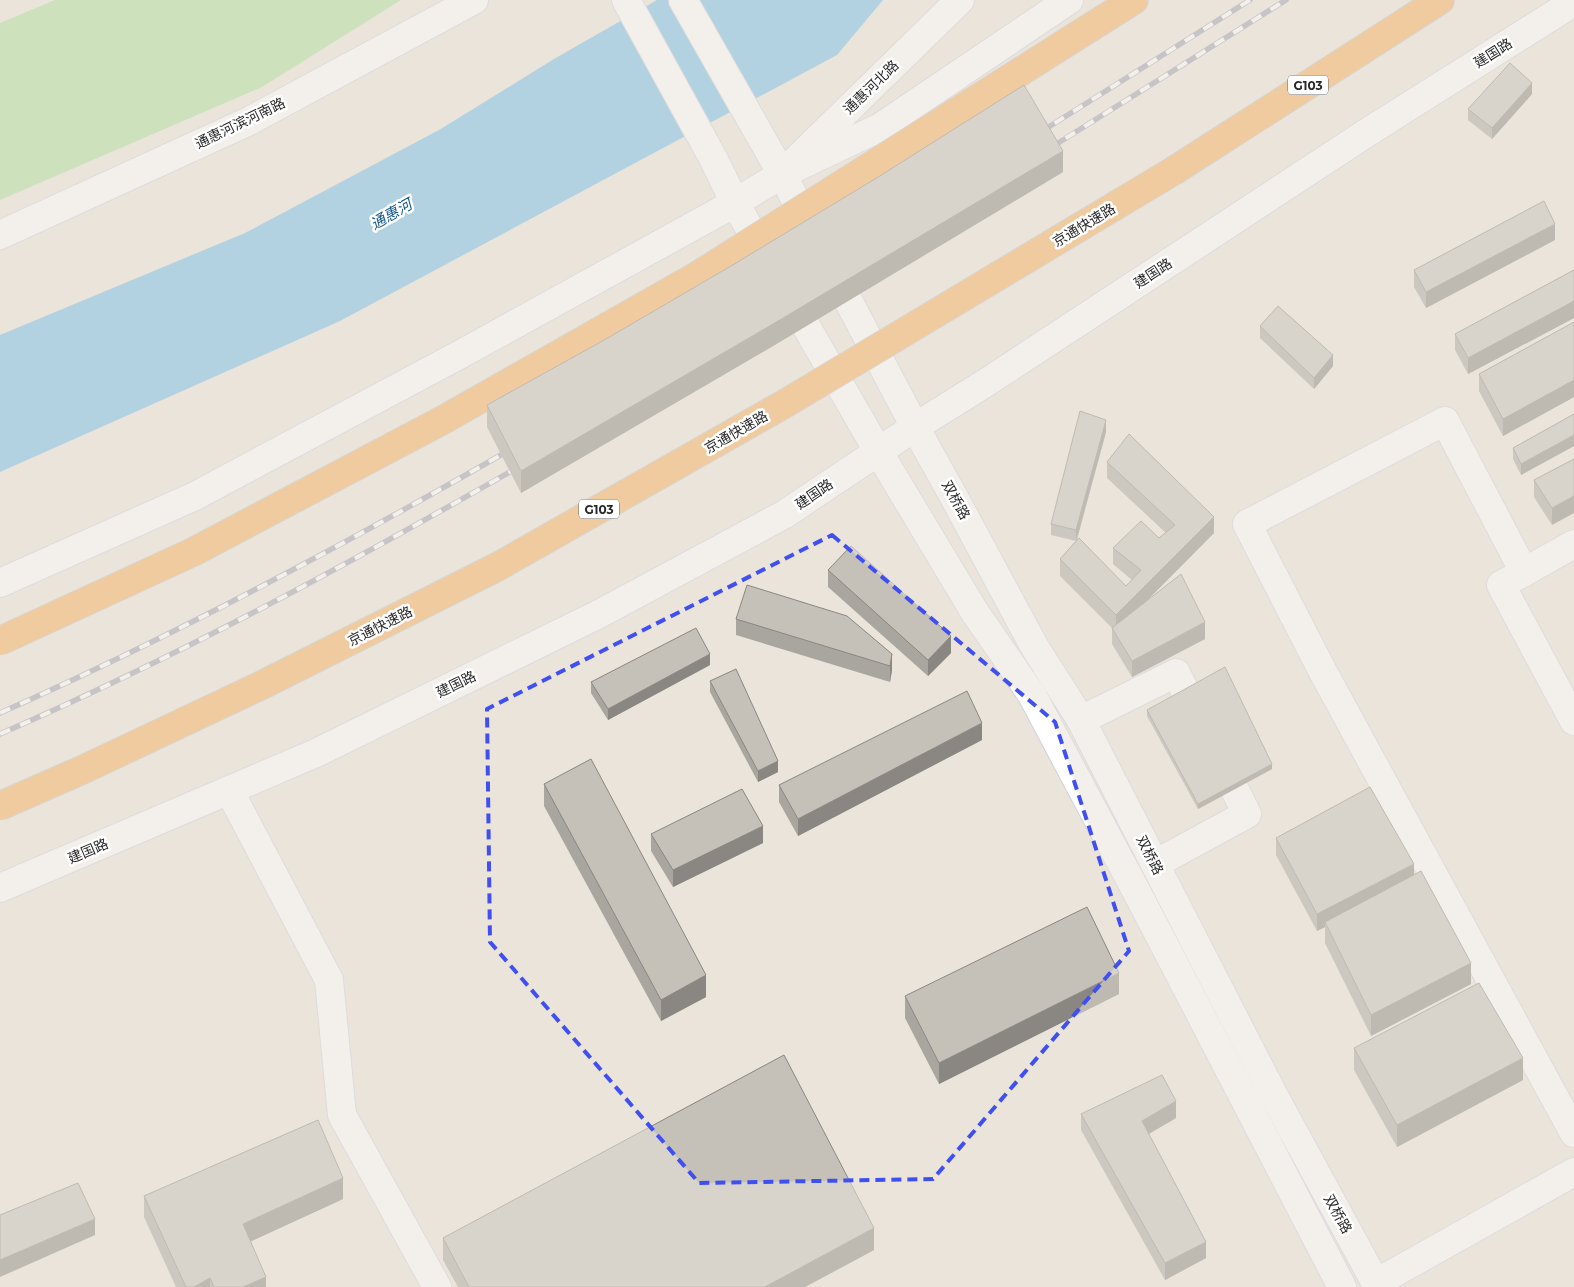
<svg xmlns="http://www.w3.org/2000/svg" width="1574" height="1287" font-family="Montserrat,'Noto Sans SC',sans-serif">
	<style>
		.green { fill: #a9de98 }
		.water { fill: #70bce8 }
		.lines { fill: none; stroke-linecap: round; stroke-linejoin: round }
		.street-casing { stroke: #cfd1e0; stroke-width: 30 }
		.secondary-casing { stroke: #cfd1e0; stroke-width: 30 }
		.highway-casing { stroke: #c3c3c3; stroke-width: 30 }
		.street { stroke: #fff; stroke-width: 28 }
		.secondary { stroke: #fff; stroke-width: 28 }
		.highway { stroke: #f6ad58; stroke-width: 28 }
		.rail-casing { stroke: #9d9eb1; stroke-width: 5.5 }
		.rail { stroke: #fff; stroke-width: 4; stroke-dasharray: 11; stroke-linecap: butt }
		.highway-bridge-casing { stroke: #c3c3c3; stroke-width: 30; stroke-linecap: butt }
		.highway-bridge { stroke: #f6ad58; stroke-width: 28 }
		.wall { fill: #a9a69f }
		.shaded-wall { fill: #8a8782 }
		.building { fill: #c5c1b9; stroke: #8a8782 }
		.marked { fill: none; stroke: #404ff1; stroke-width: 4; stroke-dasharray: 10 6; stroke-linejoin: round }
		.labels { text-anchor: middle; dominant-baseline: central; stroke-width: 5; stroke-linejoin: round; paint-order: stroke }
		.shield { fill: #fff; stroke: #686868; stroke-width: 1 }
		.shield-label { font-size: 12px; font-weight: bold; fill: #282828 }
		.street-label { font-size: 14px; fill: #282828; stroke: #fff }
		.water-label { font-size: 15px; font-style: italic; fill: #135990; stroke: #fff }
	</style>
	<rect width="100%" height="100%" fill="#eae4da"/>
	<path class="green" d="M 55,0 L 401,0 L 262,87 L 0,200 L 0,23 Z"/>
	<path class="water" d="M 657,0 L 883,0 L 837,55 L 340,321 L 0,472 L 0,335 L 245,233 L 439,130 L 554,59 Z"/>
	<g class="lines">
		<defs>
			<g id="street">
				<path d="M 786,170 L 960,0"/>
				<path d="M 1574,544 L 1501,585 L 1574,721"/>
				<path d="M 1524,572 L 1445,421 L 1247,524 L 1322,670 L 1574,1133"/>
				<path d="M 1081,720 L 1176,673 L 1247,814 L 1155,864"/>
				<path d="M 229,790 L 329,980 L 342,1115 L 437,1287"/>
				<path d="M 1376,1283 L 1574,1172"/>
			</g>
			<g id="secondary">
				<path d="M 626,0 L 713,158 L 735,203 L 878,451 L 974,611 L 1032,695 L 1142,902 L 1342,1287"/>
				<path d="M 683,0 L 782,174 L 811,230"/>
				<path d="M 0,235 L 247,122 L 474,0"/>
				<path d="M 831,268 L 915,427 L 955,499 L 1034,646 L 1081,720 L 1274,1096 L 1378,1287"/>
				<path d="M 0,583 L 195,496 L 459,355 L 735,203 L 782,174 L 879,128 L 1069,0"/>
				<path d="M 0,888 L 316,753 L 599,614 L 785,514 L 915,427 L 987,382 L 1368,132 L 1574,2"/>
			</g>
			<g id="highway">
				<path d="M 1099,22 L 1134,0"/>
				<path d="M 1175,170 L 1440,0"/>
			</g>
		</defs>
		<use href="#street" class="street-casing"/>
		<use href="#secondary" class="secondary-casing"/>
		<use href="#highway" class="highway-casing"/>
		<use href="#street" class="street"/>
		<use href="#secondary" class="secondary"/>
		<use href="#highway" class="highway"/>
		<defs>
			<g id="rail">
				<path d="M 1036,135 L 1250,0"/>
				<path d="M 1047,150 L 1286,0"/>
				<path d="M 0,713 C 176,635 346,544 513,448"/>
				<path d="M 0,734 C 180,656 352,562 522,465"/>
			</g>
		</defs>
		<use href="#rail" class="rail-casing"/>
		<use href="#rail" class="rail"/>
		<defs>
			<g id="highway-bridge">
				<path d="M 0,641 L 193,552 L 443,420 L 697,276 L 1099,22"/>
				<path d="M 0,806 L 82,770 L 262,685 L 497,567 L 786,403 L 1175,170"/>
			</g>
		</defs>
		<use href="#highway-bridge" class="highway-bridge-casing"/>
		<use href="#highway-bridge" class="highway-bridge"/>
	</g>
	<g class="wall">
		<path d="M 1532,94 L 1492,139 L 1468,120 L 1468,109 Z"/>
		<path d="M 1063,172 L 773,346 L 521,493 L 487,427 L 487,405 Z"/>
		<path d="M 1555,240 L 1426,308 L 1414,287 L 1414,270 Z"/>
		<path d="M 1574,270 L 1574,318 L 1468,374 L 1455,350 L 1455,334 Z"/>
		<path d="M 1574,322 L 1574,397 L 1503,436 L 1479,391 L 1479,374 Z"/>
		<path d="M 1260,326 L 1333,366 L 1314,389 L 1260,338 Z"/>
		<path d="M 1574,414 L 1574,446 L 1521,475 L 1513,459 L 1513,448 Z"/>
		<path d="M 1106,432 L 1077,540 L 1126,586 L 1132,580 L 1113,564 L 1113,548 L 1159,538 L 1166,533 L 1107,478 L 1107,462 L 1214,533 L 1147,600 L 1205,639 L 1132,677 L 1112,644 L 1112,628 L 1060,576 L 1060,559 L 1076,541 L 1051,535 L 1051,524 Z"/>
		<path d="M 1574,459 L 1552,525 L 1534,497 L 1534,480 Z"/>
		<path d="M 828,570 L 951,653 L 928,676 L 828,587 Z"/>
		<path d="M 736,619 L 892,654 L 892,670 L 890,682 L 736,635 Z"/>
		<path d="M 710,665 L 608,720 L 591,693 L 591,682 Z"/>
		<path d="M 710,681 L 778,772 L 758,782 L 710,692 Z"/>
		<path d="M 1147,710 L 1272,769 L 1198,809 L 1147,716 Z"/>
		<path d="M 982,740 L 798,836 L 779,802 L 779,785 Z"/>
		<path d="M 544,784 L 706,997 L 661,1021 L 544,806 Z"/>
		<path d="M 651,834 L 763,843 L 673,887 L 651,851 Z"/>
		<path d="M 1276,838 L 1414,875 L 1471,984 L 1371,1036 L 1325,943 L 1325,927 L 1317,931 L 1276,855 Z"/>
		<path d="M 1119,994 L 939,1084 L 905,1018 L 905,996 Z"/>
		<path d="M 1354,1048 L 1523,1080 L 1397,1147 L 1354,1070 Z"/>
		<path d="M 1081,1114 L 1176,1118 L 1148,1134 L 1206,1258 L 1165,1280 L 1081,1130 Z"/>
		<path d="M 144,1196 L 343,1199 L 251,1241 L 266,1287 L 176,1287 L 144,1217 Z"/>
		<path d="M 443,1238 L 874,1250 L 805,1287 L 458,1287 L 443,1260 Z"/>
	</g>
	<g class="shaded-wall">
		<path d="M 1532,83 L 1532,94 L 1492,139 L 1492,128 Z"/>
		<path d="M 1063,151 L 1063,172 L 773,346 L 521,493 L 521,471 Z"/>
		<path d="M 1555,224 L 1555,240 L 1426,308 L 1426,292 Z"/>
		<path d="M 1574,301 L 1574,318 L 1468,374 L 1468,358 Z"/>
		<path d="M 1333,355 L 1333,366 L 1314,389 L 1314,378 Z"/>
		<path d="M 1574,380 L 1574,397 L 1503,436 L 1503,419 Z"/>
		<path d="M 1106,420 L 1106,432 L 1076,541 L 1076,530 Z"/>
		<path d="M 1574,435 L 1574,446 L 1521,475 L 1521,464 Z"/>
		<path d="M 1574,496 L 1574,513 L 1552,525 L 1552,508 Z"/>
		<path d="M 1214,517 L 1214,533 L 1116,632 L 1116,615 Z"/>
		<path d="M 1205,622 L 1205,639 L 1132,677 L 1132,661 Z"/>
		<path d="M 951,636 L 951,653 L 928,676 L 928,660 Z"/>
		<path d="M 710,654 L 710,665 L 608,720 L 608,709 Z"/>
		<path d="M 892,654 L 892,670 L 890,682 L 890,666 Z"/>
		<path d="M 982,723 L 982,740 L 798,836 L 798,819 Z"/>
		<path d="M 778,761 L 778,772 L 758,782 L 758,771 Z"/>
		<path d="M 1272,764 L 1272,769 L 1198,809 L 1198,804 Z"/>
		<path d="M 763,826 L 763,843 L 673,887 L 673,870 Z"/>
		<path d="M 1414,864 L 1414,880 L 1325,922 L 1325,927 L 1317,931 L 1317,914 Z"/>
		<path d="M 1471,963 L 1471,984 L 1371,1036 L 1371,1015 Z"/>
		<path d="M 1119,973 L 1119,994 L 939,1084 L 939,1063 Z"/>
		<path d="M 706,975 L 706,997 L 661,1021 L 661,1000 Z"/>
		<path d="M 1523,1058 L 1523,1080 L 1397,1147 L 1397,1125 Z"/>
		<path d="M 1176,1101 L 1176,1118 L 1142,1138 L 1142,1121 Z"/>
		<path d="M 343,1178 L 343,1199 L 243,1245 L 243,1224 Z"/>
		<path d="M 95,1219 L 95,1235 L 0,1277 L 0,1260 Z"/>
		<path d="M 874,1228 L 874,1250 L 805,1287 L 765,1287 Z"/>
		<path d="M 1206,1242 L 1206,1258 L 1165,1280 L 1165,1263 Z"/>
		<path d="M 266,1277 L 266,1287 L 243,1287 Z"/>
		<path d="M 210,1278 L 210,1287 L 194,1287 Z"/>
	</g>
	<g class="building">
		<path d="M 1510,63 L 1532,83 L 1492,128 L 1468,109 Z"/>
		<path d="M 1024,85 L 1063,151 L 773,324 L 521,471 L 487,405 L 606,339 L 731,266 L 875,179 Z"/>
		<path d="M 1544,201 L 1555,224 L 1426,292 L 1414,270 Z"/>
		<path d="M 1574,270 L 1574,301 L 1468,358 L 1455,334 Z"/>
		<path d="M 1278,306 L 1333,355 L 1314,378 L 1260,326 Z"/>
		<path d="M 1574,322 L 1574,380 L 1503,419 L 1479,374 Z"/>
		<path d="M 1080,411 L 1106,420 L 1076,530 L 1051,524 Z"/>
		<path d="M 1574,414 L 1574,435 L 1521,464 L 1513,448 Z"/>
		<path d="M 1129,434 L 1214,517 L 1116,615 L 1060,559 L 1079,538 L 1126,586 L 1141,570 L 1113,548 L 1141,521 L 1159,538 L 1175,525 L 1107,462 Z"/>
		<path d="M 1574,459 L 1574,496 L 1552,508 L 1534,480 Z"/>
		<path d="M 851,546 L 951,636 L 928,660 L 828,570 Z"/>
		<path d="M 1181,574 L 1205,622 L 1132,661 L 1112,628 Z"/>
		<path d="M 747,585 L 847,616 L 892,654 L 890,666 L 736,619 Z"/>
		<path d="M 696,628 L 710,654 L 608,709 L 591,682 Z"/>
		<path d="M 1225,667 L 1272,764 L 1198,804 L 1147,710 Z"/>
		<path d="M 736,669 L 778,761 L 758,771 L 710,681 Z"/>
		<path d="M 967,691 L 982,723 L 798,819 L 779,785 Z"/>
		<path d="M 591,759 L 706,975 L 661,1000 L 544,784 Z"/>
		<path d="M 1370,787 L 1414,864 L 1317,914 L 1276,838 Z"/>
		<path d="M 742,789 L 763,826 L 673,870 L 651,834 Z"/>
		<path d="M 1421,871 L 1471,963 L 1371,1015 L 1325,922 Z"/>
		<path d="M 1087,907 L 1119,973 L 939,1063 L 905,996 Z"/>
		<path d="M 1479,983 L 1523,1058 L 1397,1125 L 1354,1048 Z"/>
		<path d="M 784,1055 L 874,1228 L 765,1287 L 469,1287 L 443,1238 Z"/>
		<path d="M 1162,1075 L 1176,1101 L 1142,1121 L 1206,1242 L 1165,1263 L 1081,1114 Z"/>
		<path d="M 318,1120 L 343,1178 L 243,1224 L 266,1277 L 243,1287 L 214,1287 L 210,1278 L 194,1287 L 186,1287 L 144,1196 Z"/>
		<path d="M 78,1183 L 95,1219 L 0,1260 L 0,1215 Z"/>
	</g>
	<path d="M0 0H1574V1287H0ZM 832,535 L 1055,722 L 1129,951 L 933,1179 L 699,1183 L 490,942 L 487,709 Z" fill="#eae4da" fill-opacity=".55" fill-rule="evenodd"/>
	<path class="marked" d="M 832,535 L 1055,722 L 1129,951 L 933,1179 L 699,1183 L 490,942 L 487,709 Z"/>
	<g class="labels">
		<g class="shield">
			<rect x="1288" y="75.5" width="40" height="19" rx="4"/>
			<rect x="579" y="499.5" width="40" height="19" rx="4"/>
		</g>
		<g class="shield-label">
			<text x="1308" y="85">G103</text>
			<text x="599" y="509">G103</text>
		</g>
		<g class="street-label">
			<text transform="translate(1493 53) rotate(-32)">建国路</text>
			<text transform="translate(871 87) rotate(-44)">通惠河北路</text>
			<text transform="translate(240 123) rotate(-26)">通惠河滨河南路</text>
			<text transform="translate(1084 225) rotate(-31)">京通快速路</text>
			<text transform="translate(1153 273) rotate(-33)">建国路</text>
			<text transform="translate(736 432) rotate(-30)">京通快速路</text>
			<text transform="translate(814 494) rotate(-34)">建国路</text>
			<text transform="translate(956 500) rotate(61)">双桥路</text>
			<text transform="translate(380 626) rotate(-27)">京通快速路</text>
			<text transform="translate(456 684) rotate(-26)">建国路</text>
			<text transform="translate(88 851) rotate(-23)">建国路</text>
			<text transform="translate(1150 855) rotate(63)">双桥路</text>
			<text transform="translate(1338 1214) rotate(61)">双桥路</text>
		</g>
		<g class="water-label">
			<text transform="translate(391 214) rotate(-30)">通惠河</text>
		</g>
	</g>
</svg>
